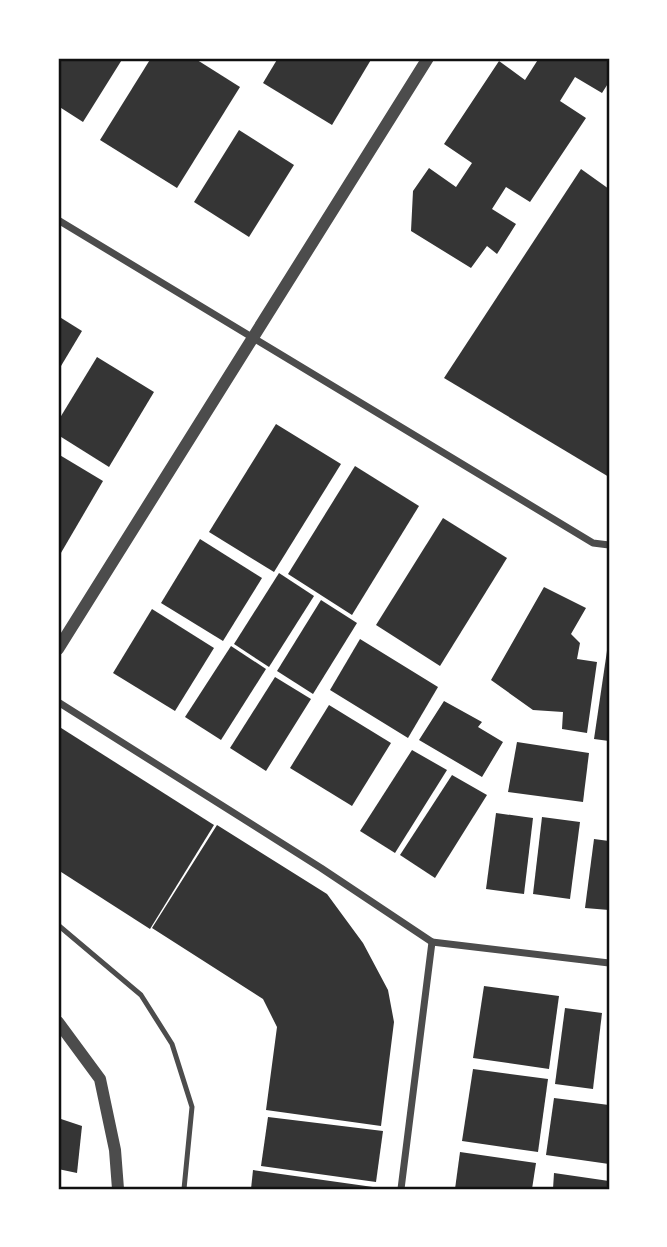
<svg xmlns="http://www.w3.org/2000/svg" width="667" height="1247" font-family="Poppins,sans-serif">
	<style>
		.building { fill: #353535 }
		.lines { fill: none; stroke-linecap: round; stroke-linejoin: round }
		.service { stroke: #4c4c4c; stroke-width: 5 }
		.minor { stroke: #4c4c4c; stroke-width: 7 }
		.tertiary { stroke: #4c4c4c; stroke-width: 12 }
		.neatline { fill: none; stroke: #111; stroke-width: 2.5 }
	</style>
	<rect width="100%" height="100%" fill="#fff"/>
	<g class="building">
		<path d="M 58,58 L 123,58 L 83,122 L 58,106 Z"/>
		<path d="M 151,58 L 194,58 L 240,87 L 177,188 L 100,140 Z"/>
		<path d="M 278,58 L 372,58 L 332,125 L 263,83 Z"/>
		<path d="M 539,58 L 609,58 L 609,82 L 602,93 L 575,77 L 560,101 L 586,118 L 530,202 L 506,187 L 492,209 L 516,224 L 497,254 L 487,246 L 471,268 L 411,231 L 413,191 L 429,168 L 456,187 L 472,163 L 444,144 L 499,61 L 525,80 Z"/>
		<path d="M 239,130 L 294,165 L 249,237 L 194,202 Z"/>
		<path d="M 581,169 L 609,189 L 609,477 L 444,378 Z"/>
		<path d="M 58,316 L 82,331 L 58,371 Z"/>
		<path d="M 97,357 L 154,392 L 109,467 L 58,435 L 58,421 Z"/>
		<path d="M 276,424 L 341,464 L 274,572 L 209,532 Z"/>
		<path d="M 58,454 L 103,481 L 58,558 Z"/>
		<path d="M 355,466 L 419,506 L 352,615 L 288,574 Z"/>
		<path d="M 443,518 L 507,558 L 440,666 L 376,625 Z"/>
		<path d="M 200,539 L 262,578 L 223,641 L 161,603 Z"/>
		<path d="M 279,573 L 314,596 L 269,667 L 234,644 Z"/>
		<path d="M 544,587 L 586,608 L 571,634 L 580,643 L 577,659 L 597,662 L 587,733 L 562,729 L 563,712 L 533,710 L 491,680 Z"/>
		<path d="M 321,600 L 357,623 L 313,694 L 277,671 Z"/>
		<path d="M 152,609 L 214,648 L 175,711 L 113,673 Z"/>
		<path d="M 360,639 L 438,687 L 408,738 L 330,690 Z"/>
		<path d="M 608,644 L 609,644 L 609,741 L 594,739 Z"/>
		<path d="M 231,646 L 266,669 L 221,740 L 185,717 Z"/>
		<path d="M 275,677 L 311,699 L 266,771 L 230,748 Z"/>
		<path d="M 444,701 L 482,722 L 478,727 L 503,742 L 482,777 L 419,740 Z"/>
		<path d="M 329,705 L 391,743 L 352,806 L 290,768 Z"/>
		<path d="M 58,726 L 214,825 L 150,929 L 58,870 Z"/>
		<path d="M 517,742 L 589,753 L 583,802 L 508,792 Z"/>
		<path d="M 412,750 L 447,770 L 395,853 L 360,831 Z"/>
		<path d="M 452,775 L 487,795 L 435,878 L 400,855 Z"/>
		<path d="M 496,813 L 533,818 L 524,894 L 486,889 Z"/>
		<path d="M 542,817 L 580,822 L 570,899 L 533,894 Z"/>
		<path d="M 217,825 L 327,894 L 363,943 L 388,990 L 394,1022 L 381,1126 L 266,1110 L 277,1027 L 263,999 L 152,928 Z"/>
		<path d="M 594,839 L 609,841 L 609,910 L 585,908 Z"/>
		<path d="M 484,986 L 559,996 L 549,1069 L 473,1058 Z"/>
		<path d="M 565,1008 L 602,1013 L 593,1089 L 555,1084 Z"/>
		<path d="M 473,1069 L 548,1079 L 538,1152 L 462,1141 Z"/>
		<path d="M 554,1098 L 609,1105 L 609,1164 L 546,1155 Z"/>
		<path d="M 268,1117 L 383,1131 L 376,1182 L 261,1166 Z"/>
		<path d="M 58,1118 L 82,1126 L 77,1173 L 58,1169 Z"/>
		<path d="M 460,1152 L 536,1163 L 532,1189 L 455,1189 Z"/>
		<path d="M 253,1170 L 380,1188 L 380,1189 L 251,1189 Z"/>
		<path d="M 554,1173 L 609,1181 L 609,1189 L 553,1189 Z"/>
	</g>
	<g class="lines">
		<path class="service" d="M 58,925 L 141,995 L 172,1044 L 192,1107 L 184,1189"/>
		<g class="minor">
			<path d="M 58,220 L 593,543 L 609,545"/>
			<path d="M 58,702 L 321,868 L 432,942 L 609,963"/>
			<path d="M 401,1189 L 432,942"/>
		</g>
		<g class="tertiary">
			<path d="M 58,649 L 428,58"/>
			<path d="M 58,1022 L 100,1079 L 115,1150 L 118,1189"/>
		</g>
	</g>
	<rect width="667" height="1247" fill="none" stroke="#ffffff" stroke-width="119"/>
	<rect x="60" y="60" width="548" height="1128" class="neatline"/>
</svg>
